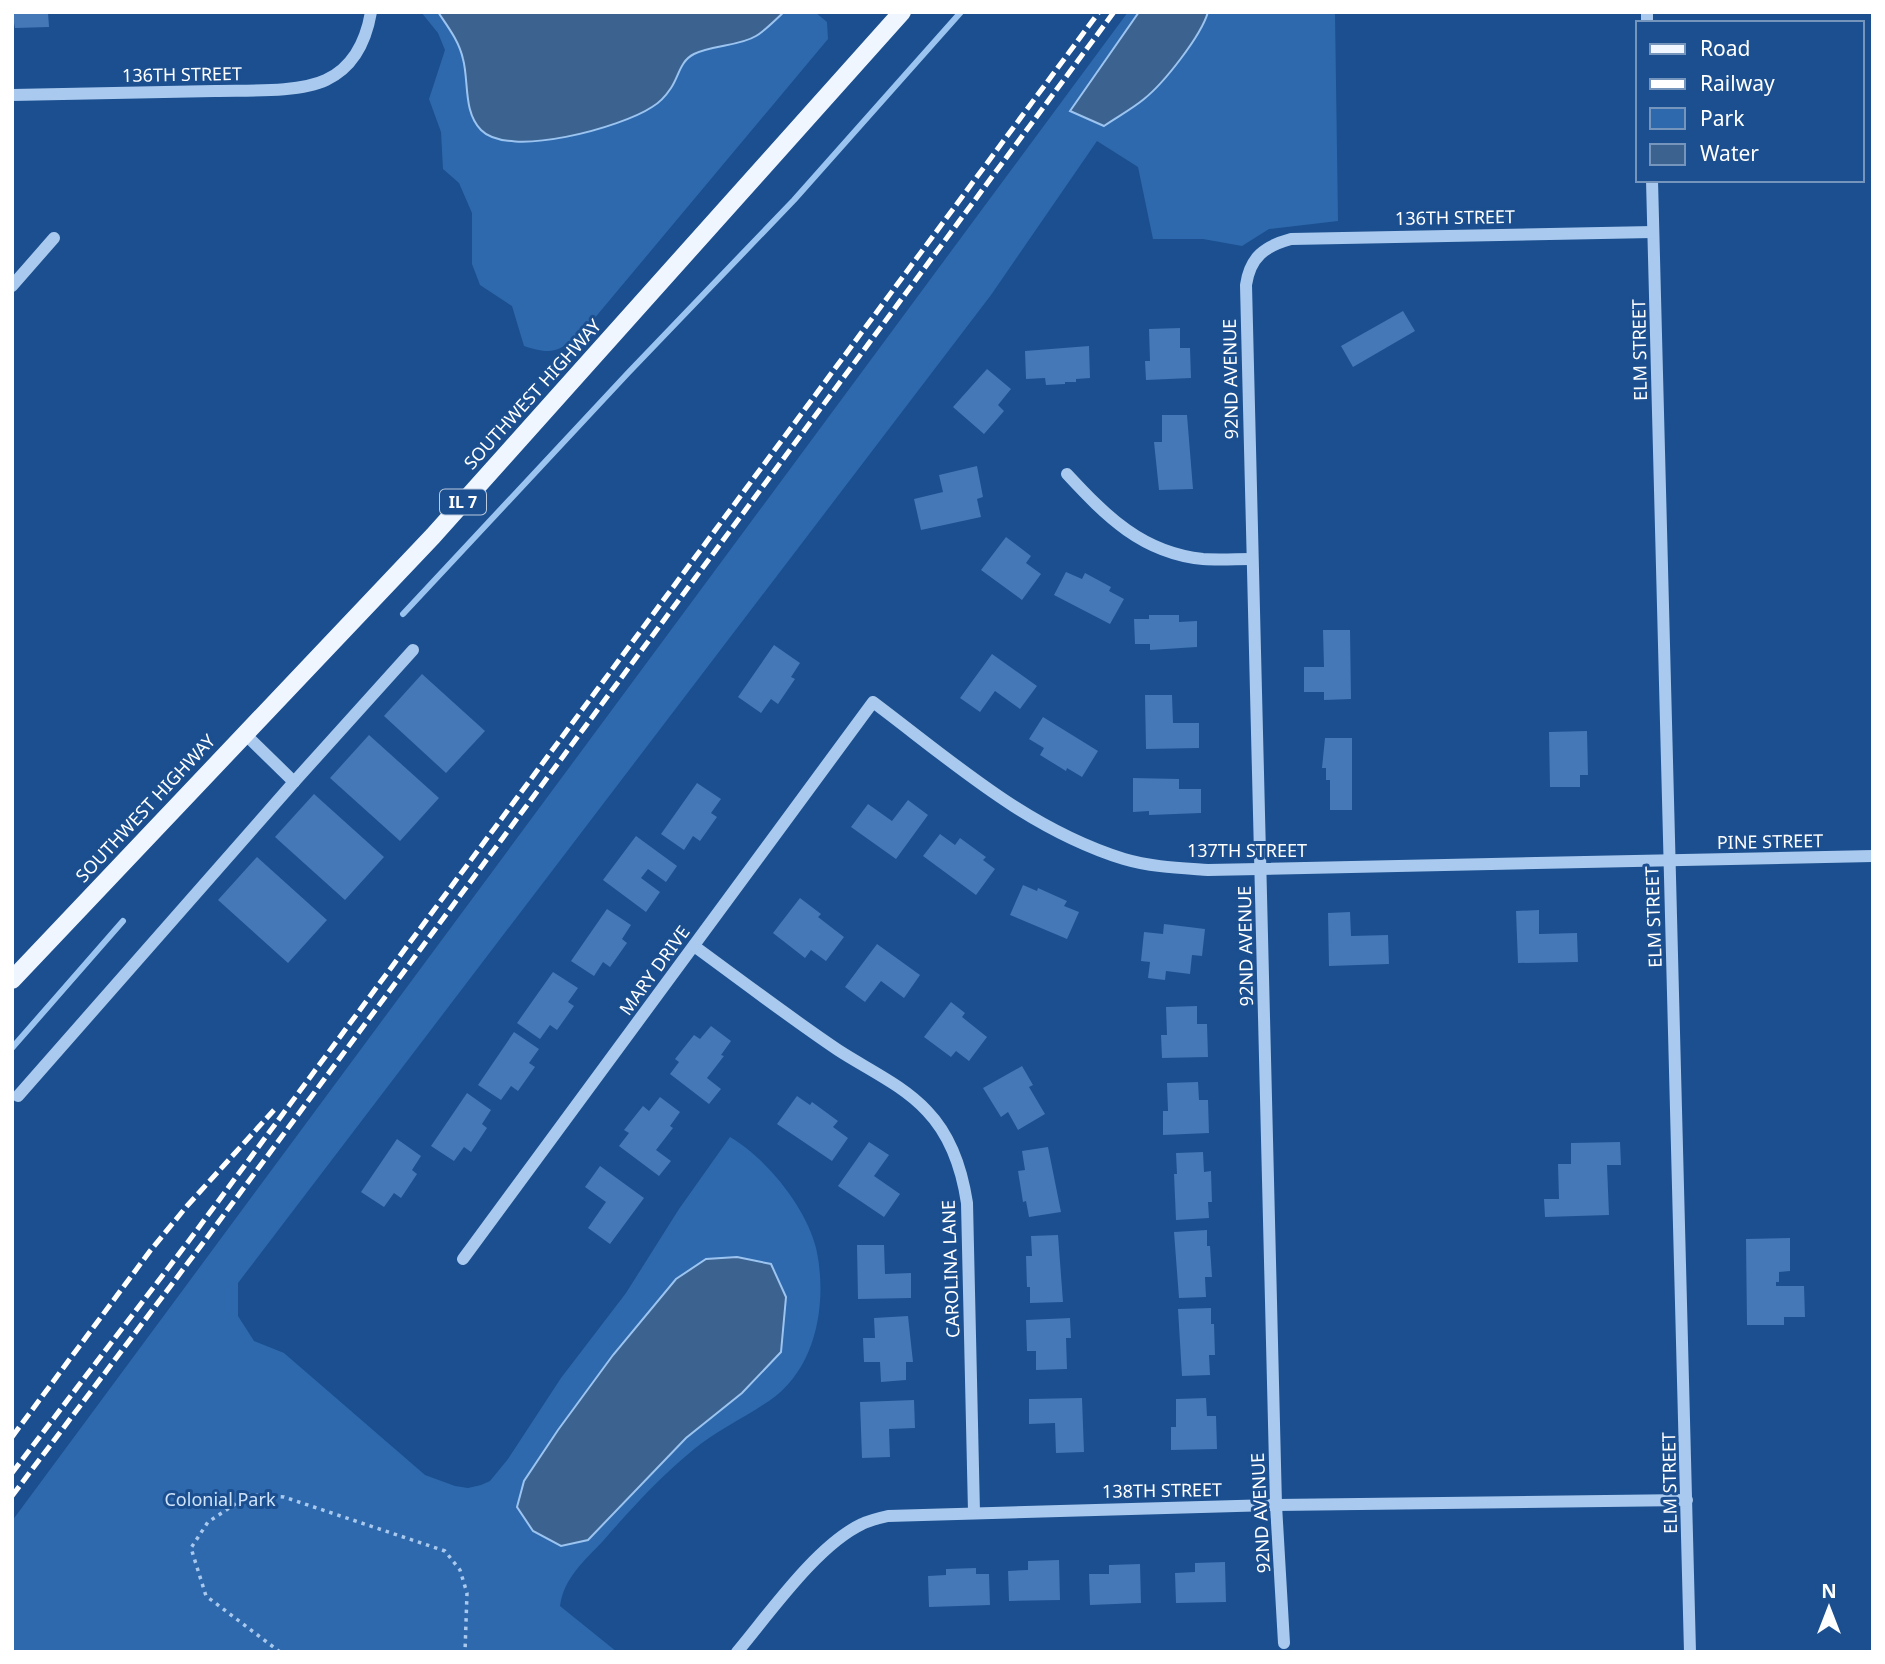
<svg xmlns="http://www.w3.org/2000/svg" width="1885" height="1664" font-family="'Noto Sans',sans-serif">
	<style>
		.green { fill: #2e69ad }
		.water { fill: #3c6290; stroke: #9cc4f0; stroke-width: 2 }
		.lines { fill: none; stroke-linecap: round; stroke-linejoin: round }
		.stream { stroke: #9cc4f0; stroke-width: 6 }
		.building { fill: #4478b7 }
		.path { stroke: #a9c9ee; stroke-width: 3.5; stroke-dasharray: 3.5 5; stroke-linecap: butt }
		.minor { stroke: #a9c9ee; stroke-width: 12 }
		.major { stroke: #f0f6ff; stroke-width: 18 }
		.rail { stroke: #fff; stroke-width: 5; stroke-dasharray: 12 5; stroke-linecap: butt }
		.labels { text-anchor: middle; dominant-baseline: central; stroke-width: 6; stroke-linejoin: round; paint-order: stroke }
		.shield { fill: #1b4f8f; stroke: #bbcadd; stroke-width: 2 }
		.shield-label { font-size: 16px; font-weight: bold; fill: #fff }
		.street-label { font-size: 18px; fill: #fff; stroke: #1b4f8f }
		.park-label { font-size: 18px; fill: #cfe3fa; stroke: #1b4f8f }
	</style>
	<rect width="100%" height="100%" fill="#1b4f8f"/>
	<g class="green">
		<path d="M 421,12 L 438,12 L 455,37 L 463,58 L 472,117 L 481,130 L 492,137 L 558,139 L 627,118 L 653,106 L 672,88 L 680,68 L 692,54 L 754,38 L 784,12 L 815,12 L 827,22 L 828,39 L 583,332 C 559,351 554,356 524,346 L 512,306 L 480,285 L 472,264 L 472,213 L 459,183 L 443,169 L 441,132 L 429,99 L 445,50 L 438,33 Z"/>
		<path d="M 1128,12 L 1139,12 L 1070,111 L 1104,126 C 1117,117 1132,109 1144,99 C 1164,83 1201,36 1208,12 L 1335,12 L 1338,221 L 1269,229 L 1242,246 L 1203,239 L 1153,239 L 1138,167 L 1097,141 L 991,295 L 238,1283 L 238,1316 L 254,1341 L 284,1353 L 425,1475 L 455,1486 L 468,1488 L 481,1485 L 490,1481 L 508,1459 L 561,1378 L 626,1293 L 679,1209 L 730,1137 C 766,1158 806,1207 816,1248 C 828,1301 817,1369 769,1401 C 744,1418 716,1431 693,1450 C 660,1477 630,1510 603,1541 C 584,1561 564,1578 560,1606 L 617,1652 L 12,1652 L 12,1521 Z"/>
	</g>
	<g class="water">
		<path d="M 438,12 L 784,12 C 775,20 766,30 756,36 C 740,46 712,45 694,54 C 680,61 679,76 671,88 C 667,94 659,103 652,107 C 622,127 509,159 481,130 C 463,112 469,81 463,59 C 459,41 448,27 438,12 Z"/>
		<path d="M 1139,12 L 1208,12 C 1201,36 1164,83 1144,99 C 1132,109 1117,117 1104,126 L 1070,111 Z"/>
		<path d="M 737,1257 L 771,1264 L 786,1297 L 781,1352 L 742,1393 L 686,1438 L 588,1540 L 561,1546 L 533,1531 L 517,1507 L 524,1481 L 558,1430 L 613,1355 L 676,1279 L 706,1259 Z"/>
	</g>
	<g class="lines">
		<g class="stream">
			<path d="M 403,614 L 628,373 L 794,200 L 961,12"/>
			<path d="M 12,1048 L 123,921"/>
		</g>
	</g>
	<g class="building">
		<path d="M 12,12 L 48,12 L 49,27 L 15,28 Z"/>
		<path d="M 1403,311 L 1415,331 L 1353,367 L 1341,346 Z"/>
		<path d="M 1180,328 L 1180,348 L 1190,348 L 1191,378 L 1146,380 L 1145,361 L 1150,361 L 1149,329 Z"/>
		<path d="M 1089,346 L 1090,378 L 1076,379 L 1076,382 L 1065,382 L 1065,384 L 1046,385 L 1045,378 L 1026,379 L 1025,351 Z"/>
		<path d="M 987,369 L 1011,389 L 998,405 L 1004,411 L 984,434 L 953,407 Z"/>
		<path d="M 1162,415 L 1187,415 L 1193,489 L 1159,490 L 1154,442 L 1162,442 Z"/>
		<path d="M 977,466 L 983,497 L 977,499 L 981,517 L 921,530 L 914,499 L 943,492 L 939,475 Z"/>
		<path d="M 1006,537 L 1031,556 L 1026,563 L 1041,574 L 1022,600 L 981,570 Z"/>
		<path d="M 1066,572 L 1082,579 L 1085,573 L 1111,587 L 1109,591 L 1124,599 L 1110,624 L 1054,595 Z"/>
		<path d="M 1149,615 L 1179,615 L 1179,622 L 1197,621 L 1197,647 L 1150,650 L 1150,644 L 1135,644 L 1134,619 L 1149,619 Z"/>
		<path d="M 1323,630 L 1350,630 L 1351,699 L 1324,700 L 1324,692 L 1304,692 L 1304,667 L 1324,667 Z"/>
		<path d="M 774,645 L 800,663 L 791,677 L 795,679 L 778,704 L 771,699 L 761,713 L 738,697 Z"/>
		<path d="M 992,654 L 1037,686 L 1020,709 L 995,691 L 980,712 L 960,698 Z"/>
		<path d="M 422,674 L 485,731 L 446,773 L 384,716 Z"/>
		<path d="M 1145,695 L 1172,695 L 1173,723 L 1199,723 L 1199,748 L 1146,749 Z"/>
		<path d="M 1043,717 L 1098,751 L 1082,777 L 1067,768 L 1066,771 L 1040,755 L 1044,748 L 1029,739 Z"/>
		<path d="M 1587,731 L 1588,775 L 1580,775 L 1580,787 L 1550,787 L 1549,732 Z"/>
		<path d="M 369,735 L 439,798 L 400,841 L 330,778 Z"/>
		<path d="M 1325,738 L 1352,738 L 1352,810 L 1330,810 L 1330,780 L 1326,780 L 1326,768 L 1322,768 Z"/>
		<path d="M 1133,778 L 1179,779 L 1179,789 L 1201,789 L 1201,813 L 1149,815 L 1149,811 L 1133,812 Z"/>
		<path d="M 697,783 L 721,799 L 711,813 L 717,817 L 700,841 L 693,836 L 684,850 L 661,834 Z"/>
		<path d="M 314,794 L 384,857 L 345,900 L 275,837 Z"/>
		<path d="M 908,800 L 928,815 L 896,859 L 851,827 L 868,804 L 892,821 Z"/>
		<path d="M 940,834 L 955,845 L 960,838 L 986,857 L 983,860 L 995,869 L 976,895 L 923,856 Z"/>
		<path d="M 636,836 L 677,866 L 666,882 L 648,869 L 641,878 L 660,892 L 646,912 L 603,880 Z"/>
		<path d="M 257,857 L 327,920 L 288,963 L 218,900 Z"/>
		<path d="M 1023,885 L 1037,891 L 1038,888 L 1067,901 L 1064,906 L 1079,912 L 1067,939 L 1010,915 Z"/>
		<path d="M 800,898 L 821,914 L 818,917 L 844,937 L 826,961 L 811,950 L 805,958 L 773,933 Z"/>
		<path d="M 607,909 L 631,925 L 622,939 L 627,943 L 610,967 L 603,962 L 594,976 L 571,961 Z"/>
		<path d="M 1539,910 L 1539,934 L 1577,933 L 1578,962 L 1518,963 L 1516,911 Z"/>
		<path d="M 1350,912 L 1351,936 L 1388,935 L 1389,964 L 1329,966 L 1328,913 Z"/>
		<path d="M 1164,924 L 1205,929 L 1202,956 L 1192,955 L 1190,974 L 1166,971 L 1165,980 L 1148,978 L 1150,962 L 1141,961 L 1144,932 L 1163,934 Z"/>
		<path d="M 877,944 L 920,975 L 904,998 L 881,981 L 865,1002 L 845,987 Z"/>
		<path d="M 553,972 L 578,988 L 568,1002 L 574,1006 L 557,1030 L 550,1025 L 540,1039 L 517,1023 Z"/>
		<path d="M 951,1002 L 965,1013 L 962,1017 L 987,1037 L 969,1061 L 956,1051 L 951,1057 L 924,1037 Z"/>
		<path d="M 1197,1006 L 1197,1024 L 1207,1024 L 1208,1057 L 1162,1058 L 1161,1035 L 1167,1035 L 1166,1007 Z"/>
		<path d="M 711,1026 L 731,1041 L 721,1055 L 724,1056 L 707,1078 L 721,1089 L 709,1104 L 670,1074 L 679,1062 L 675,1059 L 694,1035 L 700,1039 Z"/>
		<path d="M 514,1032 L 539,1049 L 529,1063 L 535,1067 L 518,1091 L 511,1086 L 501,1100 L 478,1085 Z"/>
		<path d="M 1022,1066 L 1033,1085 L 1029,1087 L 1045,1114 L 1018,1130 L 1008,1112 L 1001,1117 L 983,1088 Z"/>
		<path d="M 1198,1082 L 1199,1100 L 1208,1100 L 1209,1133 L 1163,1135 L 1163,1111 L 1168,1111 L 1167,1083 Z"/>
		<path d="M 467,1093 L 491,1110 L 482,1124 L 487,1128 L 471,1152 L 464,1147 L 454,1161 L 431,1146 Z"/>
		<path d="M 797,1096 L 810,1105 L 812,1102 L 838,1121 L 833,1127 L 848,1138 L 832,1161 L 777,1124 Z"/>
		<path d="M 660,1097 L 680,1112 L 670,1126 L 673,1128 L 656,1150 L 671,1161 L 659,1176 L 619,1146 L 629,1133 L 624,1130 L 643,1106 L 649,1111 Z"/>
		<path d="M 397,1139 L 421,1156 L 412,1170 L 417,1174 L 401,1198 L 394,1193 L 384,1207 L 361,1192 Z"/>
		<path d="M 869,1142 L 889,1155 L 874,1176 L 900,1194 L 884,1217 L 838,1186 Z"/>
		<path d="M 1620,1142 L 1621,1165 L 1607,1165 L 1609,1215 L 1545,1217 L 1544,1199 L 1559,1199 L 1558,1164 L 1571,1164 L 1571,1143 Z"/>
		<path d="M 1048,1147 L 1061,1212 L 1029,1217 L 1026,1201 L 1023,1202 L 1018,1171 L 1025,1170 L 1022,1151 Z"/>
		<path d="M 1203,1152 L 1204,1172 L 1211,1171 L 1212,1202 L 1208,1202 L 1209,1218 L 1176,1220 L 1174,1174 L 1177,1174 L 1176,1153 Z"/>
		<path d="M 600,1166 L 644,1198 L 610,1244 L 588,1228 L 606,1202 L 585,1187 Z"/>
		<path d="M 1207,1230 L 1207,1246 L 1210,1246 L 1212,1277 L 1205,1277 L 1206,1297 L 1179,1298 L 1174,1232 Z"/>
		<path d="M 1058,1235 L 1063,1302 L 1030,1303 L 1030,1287 L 1027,1287 L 1026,1256 L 1032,1256 L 1031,1236 Z"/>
		<path d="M 1790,1238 L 1790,1271 L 1779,1272 L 1779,1282 L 1776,1282 L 1776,1286 L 1804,1286 L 1805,1317 L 1784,1317 L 1784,1325 L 1747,1325 L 1746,1239 Z"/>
		<path d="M 857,1245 L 884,1245 L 885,1274 L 911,1273 L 911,1298 L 858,1299 Z"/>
		<path d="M 1211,1308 L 1211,1324 L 1214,1324 L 1215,1355 L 1209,1355 L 1210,1375 L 1182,1376 L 1178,1309 Z"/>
		<path d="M 908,1316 L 913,1362 L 906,1362 L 906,1380 L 881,1382 L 880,1362 L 864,1362 L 863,1338 L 875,1338 L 874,1318 Z"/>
		<path d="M 1070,1318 L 1071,1338 L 1066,1338 L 1067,1369 L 1036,1370 L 1036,1351 L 1027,1351 L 1026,1320 Z"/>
		<path d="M 1082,1398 L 1084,1452 L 1056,1453 L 1055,1423 L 1029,1424 L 1029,1399 Z"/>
		<path d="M 1206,1398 L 1207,1416 L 1216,1416 L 1217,1449 L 1171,1450 L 1171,1427 L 1176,1427 L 1176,1399 Z"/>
		<path d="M 914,1400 L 915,1428 L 889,1429 L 890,1457 L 862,1458 L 860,1402 Z"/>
		<path d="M 1059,1560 L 1060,1600 L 1009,1601 L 1008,1571 L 1028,1570 L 1028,1561 Z"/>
		<path d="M 1225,1562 L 1226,1602 L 1176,1603 L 1175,1573 L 1195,1572 L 1195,1563 Z"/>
		<path d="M 1140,1564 L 1141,1603 L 1090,1605 L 1089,1574 L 1109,1574 L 1109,1565 Z"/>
		<path d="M 976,1568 L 976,1574 L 989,1574 L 990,1605 L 929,1607 L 928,1576 L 946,1575 L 946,1569 Z"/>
	</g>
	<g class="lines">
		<path class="path" d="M 280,1652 L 206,1596 L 191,1548 L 208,1522 L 249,1495 L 284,1497 L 445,1551 L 460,1570 L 467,1593 L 465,1652"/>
		<g class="minor">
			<path d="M 1647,12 L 1647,23"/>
			<path d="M 12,95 C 80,94 147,92 215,91 C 245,90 299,93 326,80 C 354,67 366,41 371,12"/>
			<path d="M 1652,180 L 1690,1652"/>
			<path d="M 12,286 L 54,238"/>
			<path d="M 1067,474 C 1106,516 1142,553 1203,559 C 1219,560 1236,559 1252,559"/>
			<path d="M 244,733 L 294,782 L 413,650"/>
			<path d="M 694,946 C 742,981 789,1017 838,1050 C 867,1069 903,1085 927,1111 C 951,1136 962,1170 967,1203 L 974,1512"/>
			<path d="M 18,1096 L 294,782"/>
			<path d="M 463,1259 L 873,702 C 953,762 1027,829 1124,859 C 1151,867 1180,868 1208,870 L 1873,856"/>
			<path d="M 1284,1643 L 1276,1505 L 1246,285 C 1250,257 1265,246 1291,239 L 1653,232"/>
			<path d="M 737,1652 C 769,1614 817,1545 862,1524 C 870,1520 879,1518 888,1516 L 1276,1505 L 1687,1500"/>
		</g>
		<path class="major" d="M 12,980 L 433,536 L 902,12"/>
		<g class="rail">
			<path d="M 12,1437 L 150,1251 L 187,1206 L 274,1110"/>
			<path d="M 12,1473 L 188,1242 L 1099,12"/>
			<path d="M 12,1496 L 203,1243 L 1114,12"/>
		</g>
	</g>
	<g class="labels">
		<rect class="shield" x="440" y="489.5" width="46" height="25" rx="5"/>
		<g class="shield-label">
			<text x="463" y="502">IL 7</text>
		</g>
		<g class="street-label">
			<text transform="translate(182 74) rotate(-1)">136TH STREET</text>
			<text transform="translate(1455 217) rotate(-1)">136TH STREET</text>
			<text transform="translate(1639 350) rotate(-91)">ELM STREET</text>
			<text transform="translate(1230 379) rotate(-91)">92ND AVENUE</text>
			<text transform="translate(532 394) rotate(-48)">SOUTHWEST HIGHWAY</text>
			<text transform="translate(145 808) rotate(-47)">SOUTHWEST HIGHWAY</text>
			<text transform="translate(1770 841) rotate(-1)">PINE STREET</text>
			<text x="1247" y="850">137TH STREET</text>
			<text transform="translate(1653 917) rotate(-92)">ELM STREET</text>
			<text transform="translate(1245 946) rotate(-91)">92ND AVENUE</text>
			<text transform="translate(654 970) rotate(-54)">MARY DRIVE</text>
			<text transform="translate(950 1269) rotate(-92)">CAROLINA LANE</text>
			<text transform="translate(1669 1483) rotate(-91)">ELM STREET</text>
			<text transform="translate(1162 1490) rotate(-1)">138TH STREET</text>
			<text transform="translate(1260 1513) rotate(-93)">92ND AVENUE</text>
		</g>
		<g class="park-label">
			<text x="220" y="1499">Colonial Park</text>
		</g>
	</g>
	<rect width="1885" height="1664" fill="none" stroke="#ffffff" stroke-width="28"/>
	<rect x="1636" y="21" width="228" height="161" fill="#1b4f8f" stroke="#7695bc" stroke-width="2"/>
	<rect x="1650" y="44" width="35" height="10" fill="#f0f6ff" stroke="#7695bc" stroke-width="2"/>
	<text x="1700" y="56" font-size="21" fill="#ffffff">Road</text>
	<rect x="1650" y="79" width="35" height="10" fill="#ffffff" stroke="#7695bc" stroke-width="2"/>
	<text x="1700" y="91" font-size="21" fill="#ffffff">Railway</text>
	<rect x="1650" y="108" width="35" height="21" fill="#2e69ad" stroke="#7695bc" stroke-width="2"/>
	<text x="1700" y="126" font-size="21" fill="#ffffff">Park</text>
	<rect x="1650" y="144" width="35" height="21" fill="#3c6290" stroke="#7695bc" stroke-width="2"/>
	<text x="1700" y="161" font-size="21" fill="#ffffff">Water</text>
	<g transform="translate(1829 1608)" stroke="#1b4f8f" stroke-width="5" paint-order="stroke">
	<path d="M0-5L12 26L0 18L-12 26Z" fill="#ffffff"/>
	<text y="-10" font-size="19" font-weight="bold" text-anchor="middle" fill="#ffffff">N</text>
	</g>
</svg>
